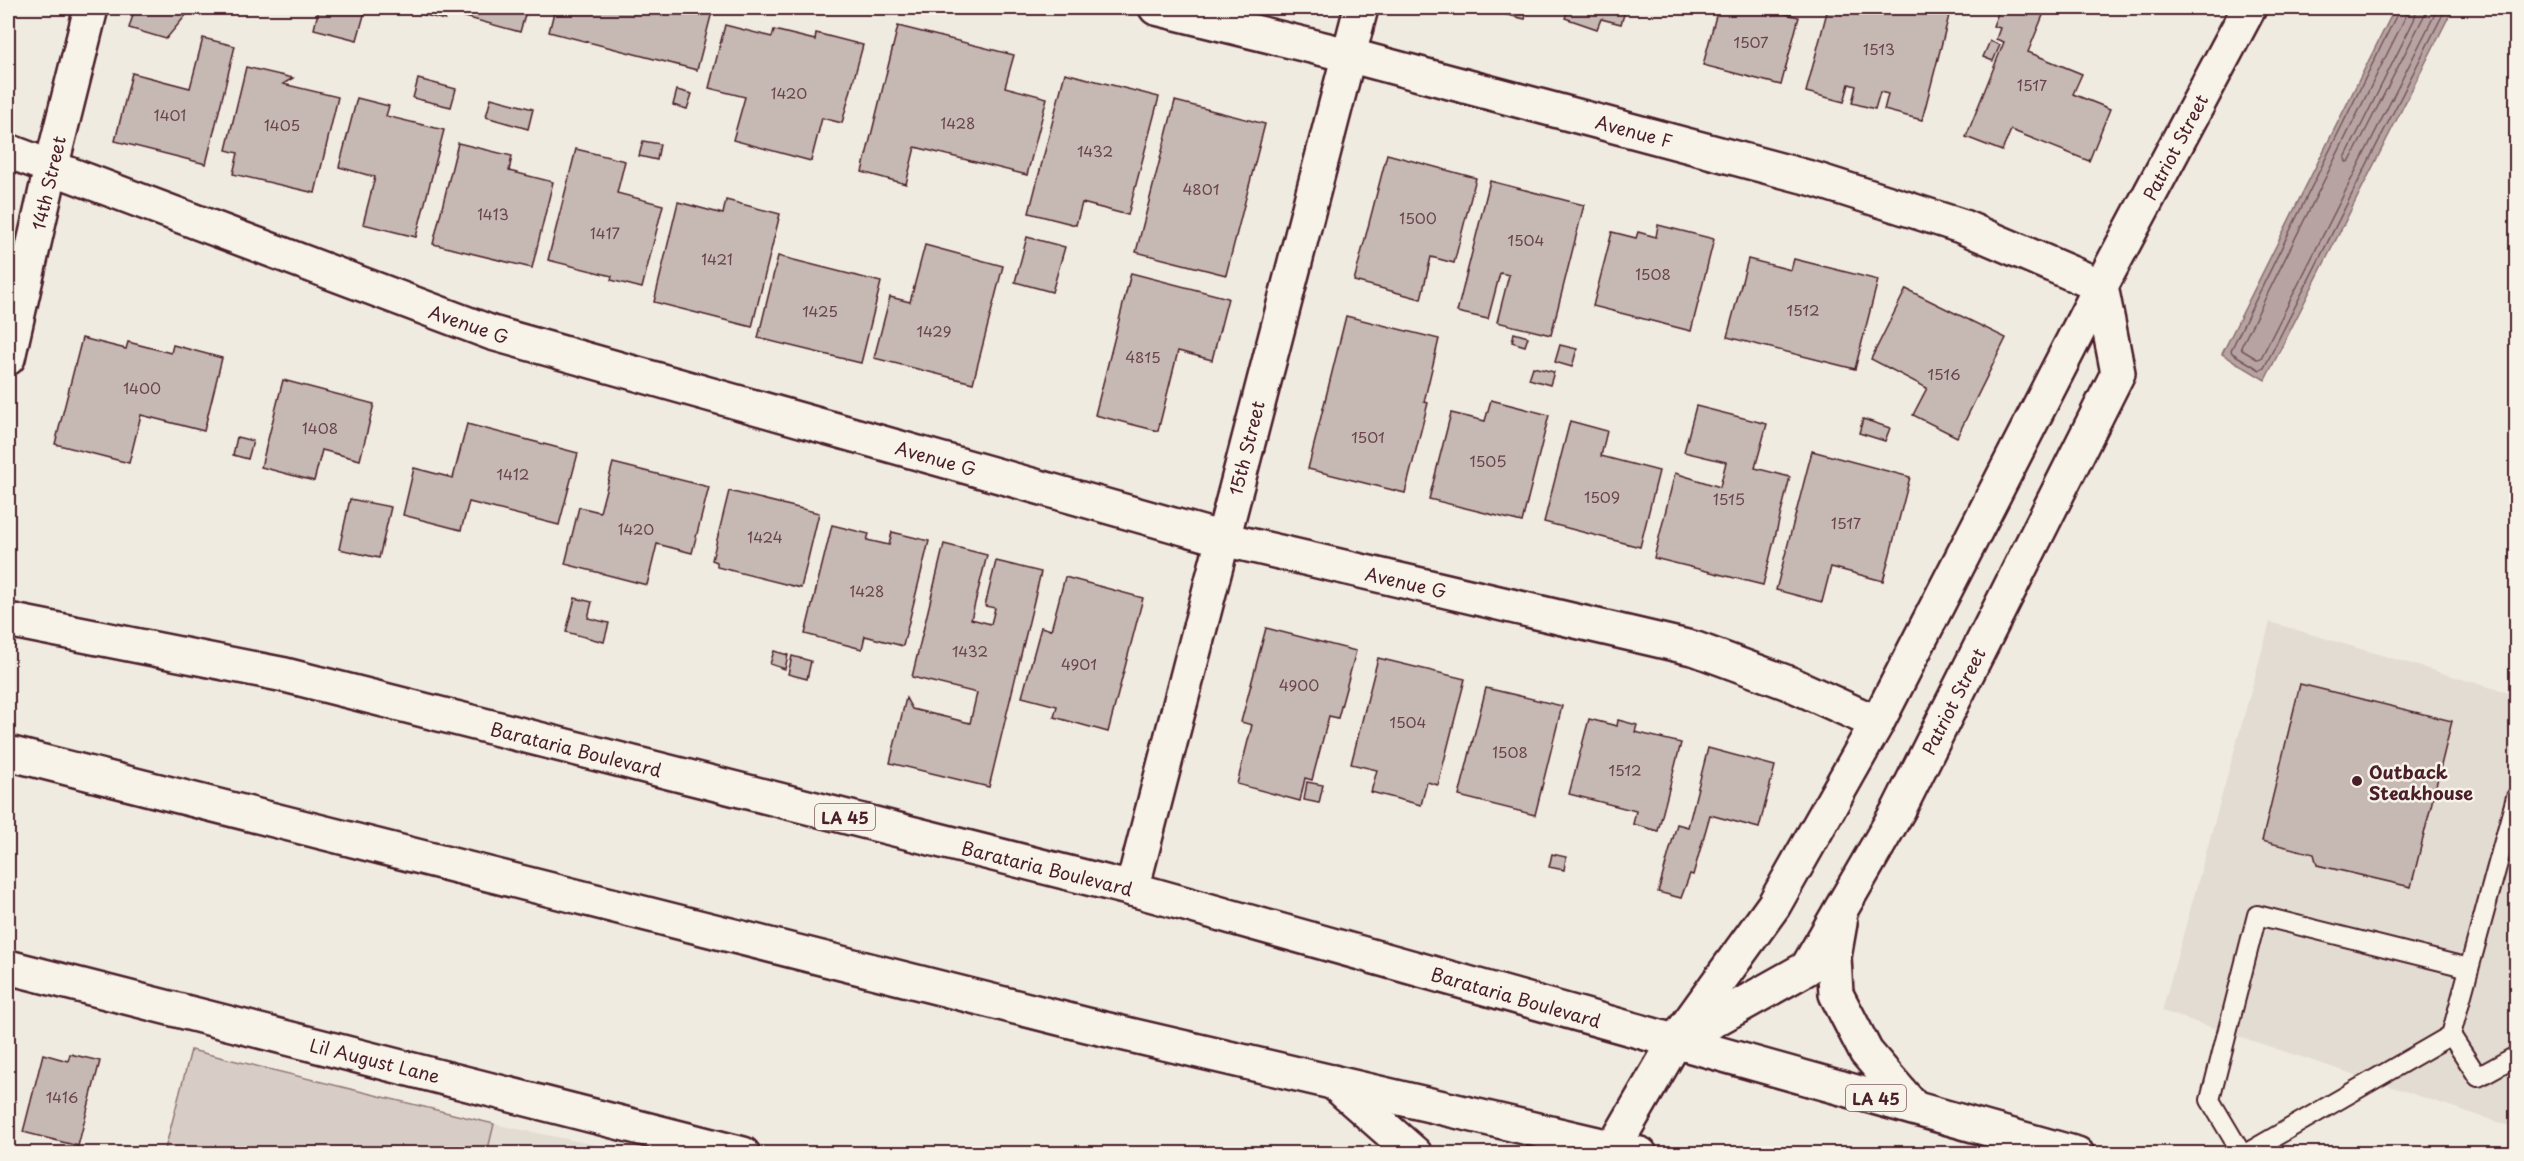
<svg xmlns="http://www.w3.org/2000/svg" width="2524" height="1161" font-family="'Playpen Sans',sans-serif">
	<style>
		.built { fill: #e3dcd2 }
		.green { fill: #d8cdc6; stroke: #917678; stroke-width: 1.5 }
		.water { fill: #b7a4a2; stroke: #8b6f72; stroke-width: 1.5 }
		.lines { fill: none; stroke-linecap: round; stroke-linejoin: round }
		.shore { stroke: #76545b; stroke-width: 1.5 }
		.building { fill: #c6b8b3; stroke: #4a1f2b; stroke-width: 1.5 }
		.service-casing { stroke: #4a1f2b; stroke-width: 22 }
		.minor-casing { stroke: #4a1f2b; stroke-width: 38 }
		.tertiary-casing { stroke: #4a1f2b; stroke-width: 38 }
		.secondary-casing { stroke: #4a1f2b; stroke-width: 38 }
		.primary-casing { stroke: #4a1f2b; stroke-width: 38 }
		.service { stroke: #f7f3e8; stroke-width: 18 }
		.minor { stroke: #f7f3e8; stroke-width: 33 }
		.tertiary { stroke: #f7f3e8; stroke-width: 33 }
		.secondary { stroke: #f7f3e8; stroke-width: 33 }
		.primary { stroke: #f7f3e8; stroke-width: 33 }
		.poi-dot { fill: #4a1f2b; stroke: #f7f3e8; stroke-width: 2 }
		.labels { text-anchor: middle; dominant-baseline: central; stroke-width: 5; stroke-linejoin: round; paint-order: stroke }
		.number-label { font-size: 15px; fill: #69454d }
		.shield { fill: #f7f3e8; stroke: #7e5f64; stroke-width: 1.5 }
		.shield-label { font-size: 16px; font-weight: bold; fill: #4a1f2b }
		.street-label { font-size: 18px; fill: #4a1f2b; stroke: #f7f3e8 }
		.poi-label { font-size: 18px; font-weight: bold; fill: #4a1f2b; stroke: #f7f3e8; text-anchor: start }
	</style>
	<rect width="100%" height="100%" fill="#f0ebe0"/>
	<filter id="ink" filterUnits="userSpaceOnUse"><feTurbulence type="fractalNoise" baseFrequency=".0167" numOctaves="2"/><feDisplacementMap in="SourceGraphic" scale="12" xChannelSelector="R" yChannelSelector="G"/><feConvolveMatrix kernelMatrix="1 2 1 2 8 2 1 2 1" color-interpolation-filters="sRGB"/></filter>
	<g filter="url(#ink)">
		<g class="built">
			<path d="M 2270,622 L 2516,695 L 2516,1128 L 2162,1011 Z"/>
			<path d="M 494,1124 L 635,1153 L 487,1153 Z"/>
		</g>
		<path class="green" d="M 191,1050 L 494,1124 L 487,1153 L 164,1153 Z"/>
		<path class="water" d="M 2395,8 L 2453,8 L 2265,380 L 2222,354 Z"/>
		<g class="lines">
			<g class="shore">
				<path d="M 2400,8 L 2231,350 L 2232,353 L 2260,370 L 2264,368 L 2446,8"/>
				<path d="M 2408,8 L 2406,16 L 2241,347 L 2242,350 L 2257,359 L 2261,358 L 2438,8"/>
				<path d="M 2417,8 L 2414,20 L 2345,158 L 2346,162 L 2350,161 L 2428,8"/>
			</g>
		</g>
		<g class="building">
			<path d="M 135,8 L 192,8 L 166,39 L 129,28 Z"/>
			<path d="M 319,8 L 366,8 L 357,40 L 314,29 Z"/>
			<path d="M 398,8 L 527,8 L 520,32 L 447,12 L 445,20 Z"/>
			<path d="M 555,8 L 713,8 L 697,70 L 549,32 Z"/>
			<path d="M 1478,8 L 1528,8 L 1525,19 Z"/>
			<path d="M 1555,8 L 1626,8 L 1621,24 L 1601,19 L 1597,29 L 1565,18 L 1567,12 Z"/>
			<path d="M 1718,8 L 1761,8 L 1799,17 L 1781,85 L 1703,65 Z"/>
			<path d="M 1828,8 L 1885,8 L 1899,11 L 1900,8 L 1951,8 L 1922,120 L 1884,110 L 1888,94 L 1880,92 L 1875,109 L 1852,103 L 1856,86 L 1849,84 L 1844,102 L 1806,92 Z"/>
			<path d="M 2000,8 L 2046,8 L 2028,52 L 2082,74 L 2073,94 L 2110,109 L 2089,161 L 2011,130 L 2002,151 L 1966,137 L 2004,42 L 1996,39 L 2000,28 L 1993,26 Z"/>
			<path d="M 725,25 L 772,37 L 774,30 L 815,40 L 816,33 L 863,45 L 842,123 L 822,118 L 811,161 L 733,140 L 745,97 L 709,88 Z"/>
			<path d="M 898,26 L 1014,55 L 1005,87 L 1047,98 L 1027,175 L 915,147 L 906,184 L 862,172 Z"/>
			<path d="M 203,38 L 235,46 L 206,164 L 115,141 L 132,73 L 190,88 Z"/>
			<path d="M 1990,41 L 2000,45 L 1993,61 L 1983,57 Z"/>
			<path d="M 246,67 L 293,78 L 283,84 L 338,97 L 315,193 L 233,174 L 238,153 L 226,150 Z"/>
			<path d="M 1065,73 L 1159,97 L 1128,215 L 1082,203 L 1076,225 L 1029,213 Z"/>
			<path d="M 418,79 L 456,89 L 451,107 L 413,98 Z"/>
			<path d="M 677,90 L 692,94 L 687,109 L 673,105 Z"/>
			<path d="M 357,98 L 389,106 L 386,116 L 444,130 L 416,237 L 363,224 L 375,177 L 339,167 Z"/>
			<path d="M 491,98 L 533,109 L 528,129 L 486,117 Z"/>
			<path d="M 1175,101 L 1265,124 L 1226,275 L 1136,252 Z"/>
			<path d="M 643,141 L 660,144 L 657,160 L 639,156 Z"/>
			<path d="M 458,143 L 512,156 L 509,171 L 553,182 L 532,268 L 433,244 Z"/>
			<path d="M 576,149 L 625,161 L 617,193 L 663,205 L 642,288 L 611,280 L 612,276 L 548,260 Z"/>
			<path d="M 1387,154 L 1476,178 L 1454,263 L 1431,257 L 1421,299 L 1354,281 Z"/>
			<path d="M 1490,181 L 1584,205 L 1551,335 L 1497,322 L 1509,275 L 1500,273 L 1488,319 L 1457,312 Z"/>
			<path d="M 726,200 L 780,214 L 752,327 L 654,302 L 678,202 L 723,214 Z"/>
			<path d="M 1658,225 L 1714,239 L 1691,331 L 1593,306 L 1612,232 L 1636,238 L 1638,232 L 1656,237 Z"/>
			<path d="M 1027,237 L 1065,247 L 1052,292 L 1015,282 Z"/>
			<path d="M 925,245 L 1003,266 L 973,383 L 874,358 L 890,297 L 910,302 Z"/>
			<path d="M 778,256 L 881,282 L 861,363 L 758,338 Z"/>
			<path d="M 1748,259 L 1791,270 L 1794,259 L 1878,280 L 1855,369 L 1727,337 Z"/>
			<path d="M 1131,273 L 1228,298 L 1212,360 L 1178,351 L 1158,431 L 1095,415 Z"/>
			<path d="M 1906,289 L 2006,338 L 1957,437 L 1913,415 L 1927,388 L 1871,359 Z"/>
			<path d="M 1346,316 L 1439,339 L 1424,402 L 1428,403 L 1405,493 L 1308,469 Z"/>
			<path d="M 1514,333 L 1528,337 L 1525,346 L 1512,342 Z"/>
			<path d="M 82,338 L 126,349 L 128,342 L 171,353 L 173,345 L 222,358 L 204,431 L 141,415 L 129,463 L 55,444 Z"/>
			<path d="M 1560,345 L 1577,349 L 1572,367 L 1555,362 Z"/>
			<path d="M 1533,367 L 1554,372 L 1550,385 L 1529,379 Z"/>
			<path d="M 283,380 L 374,404 L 360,460 L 322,450 L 314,481 L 261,467 Z"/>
			<path d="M 1491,400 L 1549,415 L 1522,522 L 1429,499 L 1451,413 L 1485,421 Z"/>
			<path d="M 1696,406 L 1767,424 L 1755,468 L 1790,477 L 1763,585 L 1654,558 L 1675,473 L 1720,487 L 1726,462 L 1684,452 Z"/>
			<path d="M 1863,419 L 1890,428 L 1885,441 L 1859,433 Z"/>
			<path d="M 1570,421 L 1607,431 L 1601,456 L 1659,471 L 1640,547 L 1544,522 Z"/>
			<path d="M 467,424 L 578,453 L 559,525 L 469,502 L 461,530 L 403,515 L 414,468 L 453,478 Z"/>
			<path d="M 237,437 L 253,441 L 248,459 L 233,455 Z"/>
			<path d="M 1812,451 L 1910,477 L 1883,581 L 1831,567 L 1822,602 L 1776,590 Z"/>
			<path d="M 613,463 L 709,487 L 692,553 L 657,544 L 647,585 L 565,564 L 579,507 L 600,512 Z"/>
			<path d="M 729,491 L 819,513 L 801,588 L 717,567 L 717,562 L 712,560 Z"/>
			<path d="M 350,499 L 391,507 L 379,558 L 339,549 Z"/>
			<path d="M 832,525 L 869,534 L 867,540 L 889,545 L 892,532 L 929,541 L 903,646 L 865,636 L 862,649 L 805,634 Z"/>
			<path d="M 944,544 L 987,555 L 971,619 L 991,624 L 995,608 L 985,606 L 996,561 L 1041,572 L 989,787 L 890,763 L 906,698 L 912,709 L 970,723 L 977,693 L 912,677 Z"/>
			<path d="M 1065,577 L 1143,598 L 1108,732 L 1054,717 L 1057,706 L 1022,697 L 1041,627 L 1051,630 Z"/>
			<path d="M 575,598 L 592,602 L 588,618 L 609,623 L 604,642 L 566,632 Z"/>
			<path d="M 1266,628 L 1356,651 L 1338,718 L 1329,716 L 1312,780 L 1305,778 L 1300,801 L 1237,784 L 1252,725 L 1241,722 Z"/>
			<path d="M 774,651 L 788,655 L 785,669 L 770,664 Z"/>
			<path d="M 792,656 L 811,661 L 807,679 L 788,674 Z"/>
			<path d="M 1378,658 L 1465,679 L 1438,785 L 1427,782 L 1421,805 L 1371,792 L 1377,770 L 1351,764 Z"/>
			<path d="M 2300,684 L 2452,721 L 2411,887 L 2317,865 L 2314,854 L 2262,841 Z"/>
			<path d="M 1486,688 L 1562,706 L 1535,815 L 1459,796 Z"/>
			<path d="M 1589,719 L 1617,726 L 1618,720 L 1637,725 L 1635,732 L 1681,743 L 1658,831 L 1633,824 L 1636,811 L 1569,794 Z"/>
			<path d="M 1708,748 L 1775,766 L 1759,828 L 1710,815 L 1693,875 L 1690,874 L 1681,898 L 1658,892 L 1677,824 L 1688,827 Z"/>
			<path d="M 1307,782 L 1323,785 L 1319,803 L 1304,800 Z"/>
			<path d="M 1552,854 L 1566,857 L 1564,870 L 1549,867 Z"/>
			<path d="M 43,1054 L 68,1061 L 70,1054 L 100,1061 L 78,1146 L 23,1132 Z"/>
		</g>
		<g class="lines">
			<defs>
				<g id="service">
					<path d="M 2451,1035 L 2516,797"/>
					<path d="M 2242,1154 L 2210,1100 L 2257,915 L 2469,968"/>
					<path d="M 2245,1154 L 2451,1035 L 2478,1077 L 2516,1056"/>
				</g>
				<g id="minor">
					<path d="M 1156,8 L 1348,55 L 1814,179 L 1961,226 L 2101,286"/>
					<path d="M 8,151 L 492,333 L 1223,539 L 1696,649 L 1791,684 L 1877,723"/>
					<path d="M 8,358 L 51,168 L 91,8"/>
					<path d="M 1132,889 L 1361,8"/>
					<path d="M 8,967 L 743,1154"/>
				</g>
				<path id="tertiary" d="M 1333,1082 L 1415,1154"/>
				<g id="secondary">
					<path d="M 1840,923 L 1834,957 L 1836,994 L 1866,1052 L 1914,1108"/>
					<path d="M 1684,1037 L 1807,968 L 1899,809 L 2118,373 L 2101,286"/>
					<path d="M 1614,1147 L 1675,1042 L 1774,905 L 1877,723 L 2101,286 L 2249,8"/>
				</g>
				<g id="primary">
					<path d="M 8,620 L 285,675 L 1132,889 L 2077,1154"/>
					<path d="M 8,753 L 1087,1025 L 1640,1154"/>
				</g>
			</defs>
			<use href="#service" class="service-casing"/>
			<use href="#minor" class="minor-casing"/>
			<use href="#tertiary" class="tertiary-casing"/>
			<use href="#secondary" class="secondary-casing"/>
			<use href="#primary" class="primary-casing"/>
			<use href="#service" class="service"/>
			<use href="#minor" class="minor"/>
			<use href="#tertiary" class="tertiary"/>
			<use href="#secondary" class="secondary"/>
			<use href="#primary" class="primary"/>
		</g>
	</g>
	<circle class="poi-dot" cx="2357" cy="781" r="6"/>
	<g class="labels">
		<g class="number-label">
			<text x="1751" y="41">1507</text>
			<text x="1879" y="48">1513</text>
			<text x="2032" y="84">1517</text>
			<text x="789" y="92">1420</text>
			<text x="170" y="114">1401</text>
			<text x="958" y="122">1428</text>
			<text x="282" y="124">1405</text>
			<text x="1095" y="150">1432</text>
			<text x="1201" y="188">4801</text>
			<text x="493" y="213">1413</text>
			<text x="1418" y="217">1500</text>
			<text x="605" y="232">1417</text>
			<text x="1526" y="239">1504</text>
			<text x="717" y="258">1421</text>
			<text x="1653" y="273">1508</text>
			<text x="1803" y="309">1512</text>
			<text x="820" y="310">1425</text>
			<text x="934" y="330">1429</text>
			<text x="1143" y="356">4815</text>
			<text x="1944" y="373">1516</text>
			<text x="142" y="387">1400</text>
			<text x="320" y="427">1408</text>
			<text x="1368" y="436">1501</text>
			<text x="1488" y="460">1505</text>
			<text x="513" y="473">1412</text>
			<text x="1602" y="496">1509</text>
			<text x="1729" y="498">1515</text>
			<text x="1846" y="522">1517</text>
			<text x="636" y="528">1420</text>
			<text x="765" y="536">1424</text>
			<text x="867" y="590">1428</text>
			<text x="970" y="650">1432</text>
			<text x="1079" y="663">4901</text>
			<text x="1299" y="684">4900</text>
			<text x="1408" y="721">1504</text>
			<text x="1510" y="751">1508</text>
			<text x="1625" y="769">1512</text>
			<text x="62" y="1096">1416</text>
		</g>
		<g class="shield">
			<rect x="815" y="804" width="60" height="26" rx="4.5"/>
			<rect x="1846" y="1085" width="60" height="26" rx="4.5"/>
		</g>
		<g class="shield-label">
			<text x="845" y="817">LA 45</text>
			<text x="1876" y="1098">LA 45</text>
		</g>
		<g class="street-label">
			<text transform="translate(1634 131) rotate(15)">Avenue F</text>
			<text transform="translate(2175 147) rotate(-62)">Patriot Street</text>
			<text transform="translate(48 183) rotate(-77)">14th Street</text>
			<text transform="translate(469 324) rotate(19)">Avenue G</text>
			<text transform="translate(1246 448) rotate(-76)">15th Street</text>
			<text transform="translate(936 458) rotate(16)">Avenue G</text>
			<text transform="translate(1406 582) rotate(13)">Avenue G</text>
			<text transform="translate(1953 701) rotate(-63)">Patriot Street</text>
			<text transform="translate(576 749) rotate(14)">Barataria Boulevard</text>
			<text transform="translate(1047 868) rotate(14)">Barataria Boulevard</text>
			<text transform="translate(1516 997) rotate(16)">Barataria Boulevard</text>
			<text transform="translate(375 1060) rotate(14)">Lil August Lane</text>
		</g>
		<g class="poi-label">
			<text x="2369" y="771">Outback<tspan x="2369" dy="21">Steakhouse</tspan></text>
		</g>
	</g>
	<rect width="2524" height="1161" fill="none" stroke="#f7f3e8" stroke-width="30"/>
	<rect x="15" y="15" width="2494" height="1131" fill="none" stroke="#4a1f2b" stroke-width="2" filter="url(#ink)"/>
</svg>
